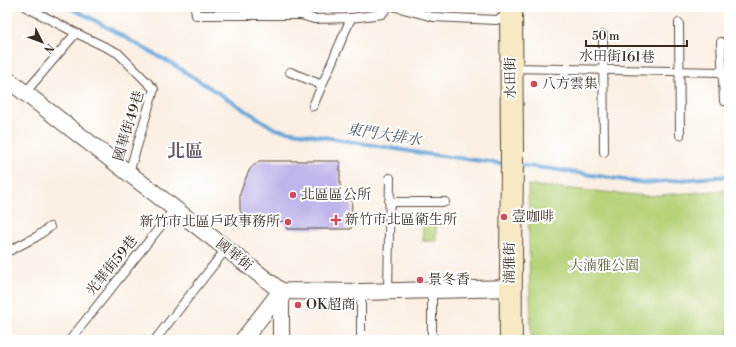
<svg xmlns="http://www.w3.org/2000/svg" width="736" height="347" font-family="'Libre Bodoni','Noto Serif TC',serif">
	<style>
		.green { fill: #b6d379; stroke: #787e4c }
		.lines { fill: none; stroke-linecap: round; stroke-linejoin: round }
		.stream { stroke: #65a5d8; stroke-width: 4 }
		.building { fill: #bfb5ea }
		.lane-casing { stroke: #58483b; stroke-width: 10 }
		.street-casing { stroke: #58483b; stroke-width: 18 }
		.secondary-casing { stroke: #58483b; stroke-width: 24 }
		.lane { stroke: #fff; stroke-width: 8 }
		.street { stroke: #fff; stroke-width: 16 }
		.secondary { stroke: #f6e9c3; stroke-width: 22 }
		.poi-dot { fill: #d1495b; stroke: #fff; stroke-width: 1.5 }
		.labels { text-anchor: middle; dominant-baseline: central; stroke-width: 4; stroke-linejoin: round; paint-order: stroke }
		.street-label { font-size: 14px; fill: #3b2a1e; stroke: #fff }
		.poi-label { font-size: 14px; fill: #3b2a1e; stroke: #fff; text-anchor: start }
		.park-label { font-size: 14px; fill: #605d39; stroke: #fff }
		.water-label { font-size: 15px; font-style: italic; fill: #4c5b68; stroke: #fff }
		.district-label { font-size: 18px; font-weight: bold; fill: #695b65; stroke: #fff }
	</style>
	<rect width="100%" height="100%" fill="#fff"/>
	<filter id="ink" filterUnits="userSpaceOnUse"><feTurbulence type="fractalNoise" baseFrequency=".025" numOctaves="2"/><feDisplacementMap in="SourceGraphic" scale="8" xChannelSelector="R" yChannelSelector="G"/><feConvolveMatrix kernelMatrix="1 2 1 2 8 2 1 2 1" color-interpolation-filters="sRGB"/></filter>
	<filter id="wash" filterUnits="userSpaceOnUse"><feTurbulence type="fractalNoise" baseFrequency=".012" numOctaves="4" result="noise"/><feDisplacementMap in="SourceGraphic" scale="16" xChannelSelector="R" yChannelSelector="G"/><feGaussianBlur stdDeviation="0.9" result="paint"/><feColorMatrix in="noise" values="0 0 0 0 0 0 0 0 0 0 0 0 0 0 0 0 0 1.4 0 .05"/><feComposite in="paint" operator="in"/></filter>
	<g filter="url(#wash)">
		<rect width="100%" height="100%" fill="#faefe2"/>
		<g class="green">
			<path d="M 528,185 L 647,196 L 729,190 L 729,340 L 531,340 Z"/>
			<rect x="423" y="225" width="13" height="16"/>
		</g>
		<g class="lines">
			<g class="stream">
				<path d="M 67,7 L 87,16 L 174,65 L 275,129 L 426,154 L 506,164"/>
				<path d="M 519,165 L 552,169 L 644,183 L 729,176"/>
			</g>
		</g>
		<g id="blocks">
			<path class="building" d="M 259,161 L 340,161 L 340,195 L 352,196 L 351,229 L 287,229 L 284,221 L 248,224 L 240,210 L 240,194 L 244,182 L 250,169 Z"/>
		</g>
	</g>
	<g filter="url(#ink)">
		<use href="#blocks" fill-opacity="0" stroke="#58483b" stroke-width="1"/>
		<g class="lines">
			<defs>
				<g id="lane">
					<path d="M 26,7 L 76,33"/>
					<path d="M 195,7 L 196,15 L 301,15 L 314,19 L 351,18 L 382,14 L 388,7"/>
					<path d="M 396,7 L 433,17 L 496,20 L 511,15"/>
					<path d="M 679,23 L 680,135"/>
					<path d="M 603,35 L 604,152"/>
					<path d="M 721,42 L 724,101"/>
					<path d="M 511,68 L 722,72"/>
					<path d="M 290,72 L 322,85"/>
					<path d="M 25,93 L 76,33 L 118,53 L 154,89 L 129,173"/>
					<path d="M 313,106 L 351,18"/>
					<path d="M 389,202 L 445,202"/>
					<path d="M 7,252 L 36,237 L 50,227"/>
					<path d="M 432,290 L 432,340"/>
					<path d="M 361,292 L 361,340"/>
					<path d="M 388,292 L 390,178"/>
					<path d="M 70,340 L 175,208"/>
					<path d="M 155,340 L 226,249"/>
				</g>
				<g id="street">
					<path d="M 7,79 L 281,291 L 361,292 L 510,288"/>
					<path d="M 243,340 L 281,291"/>
					<path d="M 281,340 L 281,291"/>
				</g>
				<path id="secondary" d="M 511,340 C 510,276 512,213 512,149 C 512,102 511,54 511,7"/>
			</defs>
			<use href="#lane" class="lane-casing"/>
			<use href="#street" class="street-casing"/>
			<use href="#secondary" class="secondary-casing"/>
			<use href="#lane" class="lane"/>
			<use href="#street" class="street"/>
			<use href="#secondary" class="secondary"/>
		</g>
	</g>
	<g class="poi-dot">
		<circle cx="534" cy="84" r="4"/>
		<circle cx="293" cy="195" r="4"/>
		<circle cx="504" cy="217" r="4"/>
		<path d="M334 214h4v4h4v4h-4v4h-4v-4h-4v-4h4z"/>
		<circle cx="288" cy="222" r="4"/>
		<circle cx="420" cy="280" r="4"/>
		<circle cx="298" cy="305" r="4"/>
	</g>
	<g class="labels">
		<g class="street-label">
			<text transform="translate(617 57) rotate(1)">水田街161巷</text>
			<text transform="translate(511 78) rotate(-91)">水田街</text>
			<text transform="translate(129 126) rotate(-73)">國華街49巷</text>
			<text transform="translate(234 255) rotate(38)">國華街</text>
			<text transform="translate(510 263) rotate(-89)">湳雅街</text>
			<text transform="translate(112 266) rotate(-51)">光華街59巷</text>
		</g>
		<g class="poi-label">
			<text x="542" y="84">八方雲集</text>
			<text x="301" y="195">北區區公所</text>
			<text x="512" y="217">壹咖啡</text>
			<text x="345" y="220">新竹市北區衛生所</text>
			<text x="280" y="222" text-anchor="end">新竹市北區戶政事務所</text>
			<text x="428" y="280">景冬香</text>
			<text x="306" y="305">OK超商</text>
		</g>
		<g class="park-label">
			<text x="604" y="266">大湳雅公園</text>
		</g>
		<g class="water-label">
			<text transform="translate(384 135) rotate(9)">東門大排水</text>
		</g>
		<g class="district-label">
			<text x="185" y="151">北區</text>
		</g>
	</g>
	<rect width="736" height="347" fill="none" stroke="#fff" stroke-width="24"/>
	<g transform="translate(42 42) rotate(132)" stroke="#ffffff" stroke-width="3" paint-order="stroke">
	<path d="M0-3L7 15L0 10L-7 15Z" fill="#3b2a1e"/>
	<text y="-6" font-size="11" font-weight="bold" text-anchor="middle" fill="#3b2a1e">N</text>
	</g>
	<path d="M586 40v6h101v-6" fill="none" stroke="#3b2a1e" stroke-width="2"/>
	<text x="592" y="40" font-size="12" fill="#3b2a1e" stroke="#ffffff" stroke-width="3" paint-order="stroke">50 m</text>
</svg>
